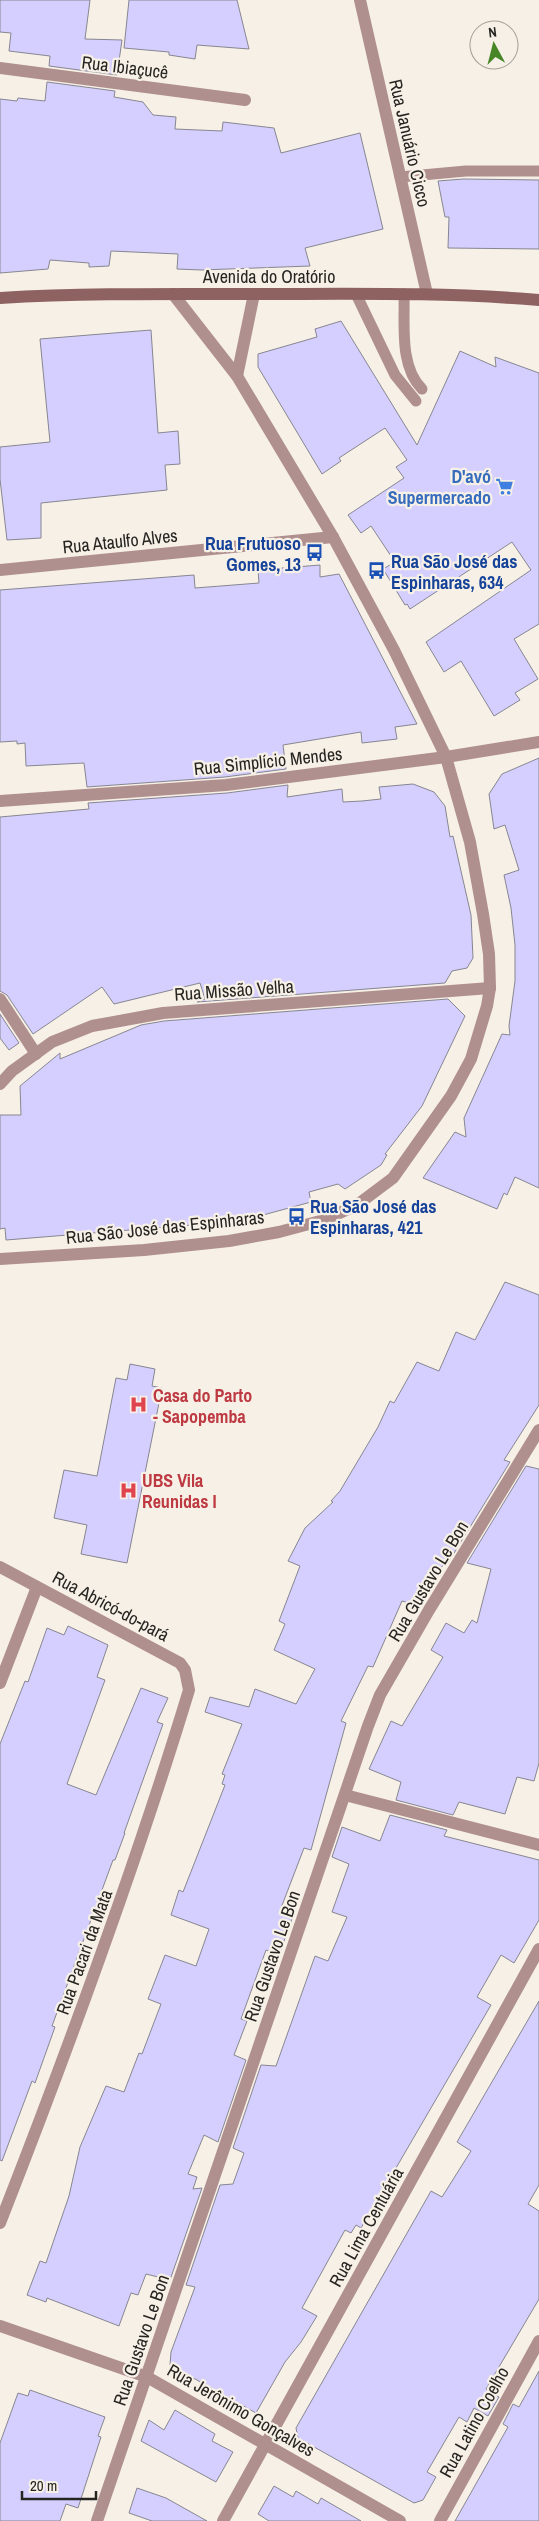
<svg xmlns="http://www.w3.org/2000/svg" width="539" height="2521" font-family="'Archivo Narrow',sans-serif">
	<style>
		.building { fill: #d4cfff; stroke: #878690 }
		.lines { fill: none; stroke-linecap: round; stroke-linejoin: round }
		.lane { stroke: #af908f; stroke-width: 11 }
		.street { stroke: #af908f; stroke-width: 12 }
		.secondary { stroke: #8d6260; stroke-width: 12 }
		.labels { text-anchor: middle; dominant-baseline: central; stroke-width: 4.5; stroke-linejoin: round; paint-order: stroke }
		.street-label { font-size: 18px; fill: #272521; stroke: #f7f0e7 }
		.shop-label { font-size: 18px; font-weight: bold; fill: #366cbe; stroke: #f7f0e7; text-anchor: end }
		.transit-label { font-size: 18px; font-weight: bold; fill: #164399; stroke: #f7f0e7; text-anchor: start }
		.health-label { font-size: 18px; font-weight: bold; fill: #be3a42; stroke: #f7f0e7; text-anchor: start }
	</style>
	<rect width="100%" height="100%" fill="#f7f0e7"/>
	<g class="building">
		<path d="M 0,0 L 90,0 L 85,39 L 122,40 L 117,75 L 49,66 L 50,56 L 9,51 L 11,33 L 0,32 Z"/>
		<path d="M 129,0 L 237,0 L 249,49 L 197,45 L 195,59 L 169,55 L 169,52 L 124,48 Z"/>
		<path d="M 47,82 L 115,91 L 114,97 L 143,102 L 153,115 L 176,117 L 175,129 L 222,131 L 223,122 L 274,128 L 281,153 L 360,133 L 383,229 L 305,248 L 310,266 L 201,270 L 177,269 L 178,254 L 111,251 L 109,266 L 89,267 L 89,263 L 50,260 L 48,269 L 0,273 L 0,99 L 17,101 L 18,98 L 45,101 Z"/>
		<path d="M 463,179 L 539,180 L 539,249 L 448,248 L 449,217 L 445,217 L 438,181 Z"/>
		<path d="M 341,321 L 417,445 L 460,351 L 496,367 L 495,357 L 539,373 L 539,624 L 514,639 L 538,679 L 515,693 L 520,700 L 494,716 L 461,661 L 444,672 L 426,642 L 531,570 L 512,542 L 410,609 L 407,604 L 405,605 L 383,569 L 395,562 L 371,526 L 361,533 L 348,515 L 404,478 L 396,467 L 407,460 L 385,428 L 339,458 L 341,461 L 322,474 L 258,367 L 258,354 L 317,337 L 315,329 Z"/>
		<path d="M 151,330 L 158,433 L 178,431 L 180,464 L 165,465 L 167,490 L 41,503 L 41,538 L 7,540 L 0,479 L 0,447 L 50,442 L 40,339 Z"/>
		<path d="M 320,565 L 320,577 L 339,574 L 417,724 L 395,727 L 397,739 L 362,743 L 361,732 L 283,745 L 286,769 L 225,777 L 87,787 L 84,763 L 26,766 L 25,743 L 17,744 L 17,741 L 0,742 L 0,590 L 194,575 L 195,588 L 259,583 L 258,570 Z"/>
		<path d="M 539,758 L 539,1188 L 515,1177 L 507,1195 L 504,1193 L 497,1209 L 423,1178 L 455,1132 L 466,1137 L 464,1118 L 502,1034 L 510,1035 L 509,1026 L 515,981 L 515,945 L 511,908 L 504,875 L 519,870 L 505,825 L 494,829 L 489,794 L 502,774 Z"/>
		<path d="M 413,784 L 434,792 L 445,806 L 450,837 L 453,836 L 471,915 L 473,958 L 467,968 L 452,971 L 445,983 L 197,1002 L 205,999 L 200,983 L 114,1004 L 102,987 L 33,1034 L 7,995 L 0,991 L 0,817 L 89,809 L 88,803 L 227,793 L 288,785 L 287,797 L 342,789 L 343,802 L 362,801 L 381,799 L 379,787 Z"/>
		<path d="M 448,999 L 465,1016 L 422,1106 L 385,1154 L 387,1155 L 381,1165 L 345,1189 L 338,1184 L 309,1192 L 311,1202 L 241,1221 L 6,1240 L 5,1228 L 0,1229 L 0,1115 L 21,1115 L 20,1086 L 60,1053 L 60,1059 L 141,1025 L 164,1021 Z"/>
		<path d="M 0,1014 L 19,1043 L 9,1050 L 0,1038 Z"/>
		<path d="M 505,1282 L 539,1295 L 539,1405 L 504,1460 L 510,1462 L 451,1558 L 447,1558 L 423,1598 L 420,1597 L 415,1605 L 402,1601 L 373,1667 L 368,1666 L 341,1721 L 346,1723 L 311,1850 L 304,1848 L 281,1908 L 294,1913 L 279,1955 L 266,1950 L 241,2019 L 247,2021 L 234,2055 L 246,2060 L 218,2142 L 204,2135 L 188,2174 L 197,2177 L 193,2189 L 202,2188 L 170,2280 L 146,2274 L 138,2295 L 131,2293 L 119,2326 L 47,2298 L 46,2302 L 27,2295 L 40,2261 L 46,2263 L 69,2196 L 80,2147 L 106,2086 L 124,2092 L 139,2053 L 142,2054 L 161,2004 L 148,1999 L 165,1955 L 196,1966 L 209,1929 L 171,1915 L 179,1890 L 183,1892 L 225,1785 L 222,1784 L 225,1775 L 222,1774 L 242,1724 L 205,1712 L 210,1697 L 249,1707 L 255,1689 L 296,1704 L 315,1669 L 274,1650 L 285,1624 L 279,1621 L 300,1566 L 288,1561 L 305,1528 L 333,1502 L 331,1501 L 340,1491 L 378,1427 L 390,1401 L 394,1403 L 417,1362 L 439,1371 L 456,1332 L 475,1340 Z"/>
		<path d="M 130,1364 L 155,1369 L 152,1386 L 162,1388 L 127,1563 L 81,1554 L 87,1525 L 54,1518 L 64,1470 L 97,1476 L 116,1378 L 127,1380 Z"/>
		<path d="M 526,1466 L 539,1469 L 539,1763 L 534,1781 L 517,1777 L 505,1814 L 459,1802 L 453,1815 L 396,1800 L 401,1782 L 369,1769 L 391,1721 L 402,1726 L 443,1657 L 431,1650 L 446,1623 L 464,1633 L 472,1620 L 477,1623 L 491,1569 L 467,1563 Z"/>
		<path d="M 68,1626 L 108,1645 L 97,1677 L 105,1680 L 67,1784 L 96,1795 L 141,1688 L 168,1698 L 157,1722 L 163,1724 L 124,1833 L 125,1833 L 115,1860 L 113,1860 L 52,2026 L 55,2027 L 35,2083 L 32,2081 L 2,2161 L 0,2160 L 0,1744 L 25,1681 L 28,1682 L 47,1628 L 64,1635 Z"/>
		<path d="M 390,1815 L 447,1830 L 444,1836 L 539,1860 L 539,1920 L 514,1963 L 501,1955 L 477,1997 L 491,2005 L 361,2228 L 356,2225 L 351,2233 L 345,2230 L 302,2308 L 317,2316 L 301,2342 L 285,2362 L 256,2413 L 170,2365 L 171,2352 L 195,2287 L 186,2285 L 220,2185 L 233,2184 L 244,2153 L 233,2148 L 261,2065 L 276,2066 L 315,1956 L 328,1961 L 347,1917 L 332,1912 L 349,1864 L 332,1857 L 342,1827 L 380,1841 Z"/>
		<path d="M 539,2001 L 539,2185 L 528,2204 L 539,2211 L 539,2299 L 486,2389 L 499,2397 L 488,2416 L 474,2408 L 467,2422 L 459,2417 L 427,2472 L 436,2477 L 423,2500 L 414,2503 L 298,2438 L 296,2428 L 431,2191 L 442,2197 L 471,2151 L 457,2142 Z"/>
		<path d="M 539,2371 L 539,2521 L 455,2521 L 508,2427 L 503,2424 L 513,2404 L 519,2407 Z"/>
		<path d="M 30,2390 L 105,2417 L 98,2436 L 101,2437 L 78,2508 L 66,2504 L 60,2521 L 0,2521 L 0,2443 L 18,2393 L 28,2396 Z"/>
		<path d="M 175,2410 L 215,2434 L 212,2441 L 233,2452 L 216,2482 L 141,2441 L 149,2420 L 164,2430 Z"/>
		<path d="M 274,2486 L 293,2497 L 296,2491 L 318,2504 L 321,2498 L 361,2521 L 269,2521 L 258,2514 Z"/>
		<path d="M 137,2488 L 166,2498 L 207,2521 L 152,2521 L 129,2513 Z"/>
	</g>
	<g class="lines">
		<g class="lane">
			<path d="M 400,177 L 466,171 L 539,171"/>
			<path d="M 356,294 L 395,375 L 416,401"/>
			<path d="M 404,294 C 405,324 399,366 422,389"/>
		</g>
		<g class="street">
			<path d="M 360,0 L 427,294"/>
			<path d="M 0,68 L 245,100"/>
			<path d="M 237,376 L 254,294"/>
			<path d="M 0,570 L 333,537"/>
			<path d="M 0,801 L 226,785 L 446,757 L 539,742"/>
			<path d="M 0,999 L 36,1054"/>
			<path d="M 0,1084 L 12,1071 L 52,1042 L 92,1026 L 163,1013 L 490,988"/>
			<path d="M 0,1259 L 144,1250 L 229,1241 L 279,1232 L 324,1220 L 357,1205 L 393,1178 L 451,1096 L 471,1059 L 487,1006 L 490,988 L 489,954 L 483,914 L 470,842 L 446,757 L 394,650 L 333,537 L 237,376 L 173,294"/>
			<path d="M 0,1567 L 180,1663 L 185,1670 L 189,1690 C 134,1871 69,2047 0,2223"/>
			<path d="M 0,1683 L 37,1587"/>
			<path d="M 345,1795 L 539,1845"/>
			<path d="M 0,2326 L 147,2377 L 400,2521"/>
			<path d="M 97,2521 L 368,1726 L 380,1695 L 429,1610 L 539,1430"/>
			<path d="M 223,2521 L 539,1949"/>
			<path d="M 440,2521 L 539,2341"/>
		</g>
		<path class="secondary" d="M 0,298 C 85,293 169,294 254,294 C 349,294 444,292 539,300"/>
	</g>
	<defs>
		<symbol id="supermarket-bare" viewBox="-9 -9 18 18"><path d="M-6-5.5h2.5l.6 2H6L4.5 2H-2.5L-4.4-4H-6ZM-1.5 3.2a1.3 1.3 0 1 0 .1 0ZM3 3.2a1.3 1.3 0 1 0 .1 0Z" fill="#3f7fe0" stroke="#f7f0e7" stroke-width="2.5" paint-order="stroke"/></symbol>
		<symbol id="bus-bare" viewBox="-9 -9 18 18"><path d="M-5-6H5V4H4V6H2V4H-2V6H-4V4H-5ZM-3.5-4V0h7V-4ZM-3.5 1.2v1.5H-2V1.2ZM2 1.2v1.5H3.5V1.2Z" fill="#1a4fb4" stroke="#f7f0e7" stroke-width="2.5" paint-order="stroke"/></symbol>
		<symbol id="hospital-bare" viewBox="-9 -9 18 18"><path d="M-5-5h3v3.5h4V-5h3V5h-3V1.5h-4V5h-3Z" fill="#e0444e" stroke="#f7f0e7" stroke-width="2.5" paint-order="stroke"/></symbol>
	</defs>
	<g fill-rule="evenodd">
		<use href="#supermarket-bare" x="492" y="474" width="25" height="25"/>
		<use href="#bus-bare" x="302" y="540" width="25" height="25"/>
		<use href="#bus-bare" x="364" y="558" width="25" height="25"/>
		<use href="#bus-bare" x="284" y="1204" width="25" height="25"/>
		<use href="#hospital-bare" x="126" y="1392" width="25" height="25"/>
		<use href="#hospital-bare" x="116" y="1478" width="25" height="25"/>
	</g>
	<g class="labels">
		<g class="street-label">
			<text transform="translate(125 67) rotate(7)">Rua Ibiaçucê</text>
			<text transform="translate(410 143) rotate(77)">Rua Januário Cicco</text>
			<text x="269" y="276">Avenida do Oratório</text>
			<text transform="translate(120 541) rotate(-6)">Rua Ataulfo Alves</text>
			<text transform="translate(268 761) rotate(-6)">Rua Simplício Mendes</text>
			<text transform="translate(234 990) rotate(-4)">Rua Missão Velha</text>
			<text transform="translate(165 1227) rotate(-6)">Rua São José das Espinharas</text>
			<text transform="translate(428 1581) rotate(-59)">Rua Gustavo Le Bon</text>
			<text transform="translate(111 1606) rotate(28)">Rua Abricó-do-pará</text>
			<text transform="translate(84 1952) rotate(-70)">Rua Pacari da Mata</text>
			<text transform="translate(272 1956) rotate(-71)">Rua Gustavo Le Bon</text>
			<text transform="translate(366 2227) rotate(-61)">Rua Lima Centuária</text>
			<text transform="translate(141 2340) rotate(-71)">Rua Gustavo Le Bon</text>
			<text transform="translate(241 2410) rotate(30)">Rua Jerônimo Gonçalves</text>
			<text transform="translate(474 2422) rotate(-61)">Rua Latino Coelho</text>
		</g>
		<g class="shop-label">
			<text x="491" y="476">D'avó<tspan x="491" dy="21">Supermercado</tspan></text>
		</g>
		<g class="transit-label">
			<text x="301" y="543" text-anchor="end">Rua Frutuoso<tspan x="301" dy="21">Gomes, 13</tspan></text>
			<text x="391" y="561">Rua São José das<tspan x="391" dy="21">Espinharas, 634</tspan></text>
			<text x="310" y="1206">Rua São José das<tspan x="310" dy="21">Espinharas, 421</tspan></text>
		</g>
		<g class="health-label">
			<text x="153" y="1395">Casa do Parto<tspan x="153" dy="21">- Sapopemba</tspan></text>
			<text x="142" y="1480">UBS Vila<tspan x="142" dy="21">Reunidas I</tspan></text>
		</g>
	</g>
	<g transform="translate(494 45) rotate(353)"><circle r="24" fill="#f7f0e7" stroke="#a49f98"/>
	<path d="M0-4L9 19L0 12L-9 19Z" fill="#478627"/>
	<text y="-8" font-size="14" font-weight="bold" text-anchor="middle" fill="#272521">N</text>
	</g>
	<path d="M22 2491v8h74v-8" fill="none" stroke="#272521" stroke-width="2.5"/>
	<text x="30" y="2491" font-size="15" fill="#272521" stroke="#f7f0e7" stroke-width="4" paint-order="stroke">20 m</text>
</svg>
